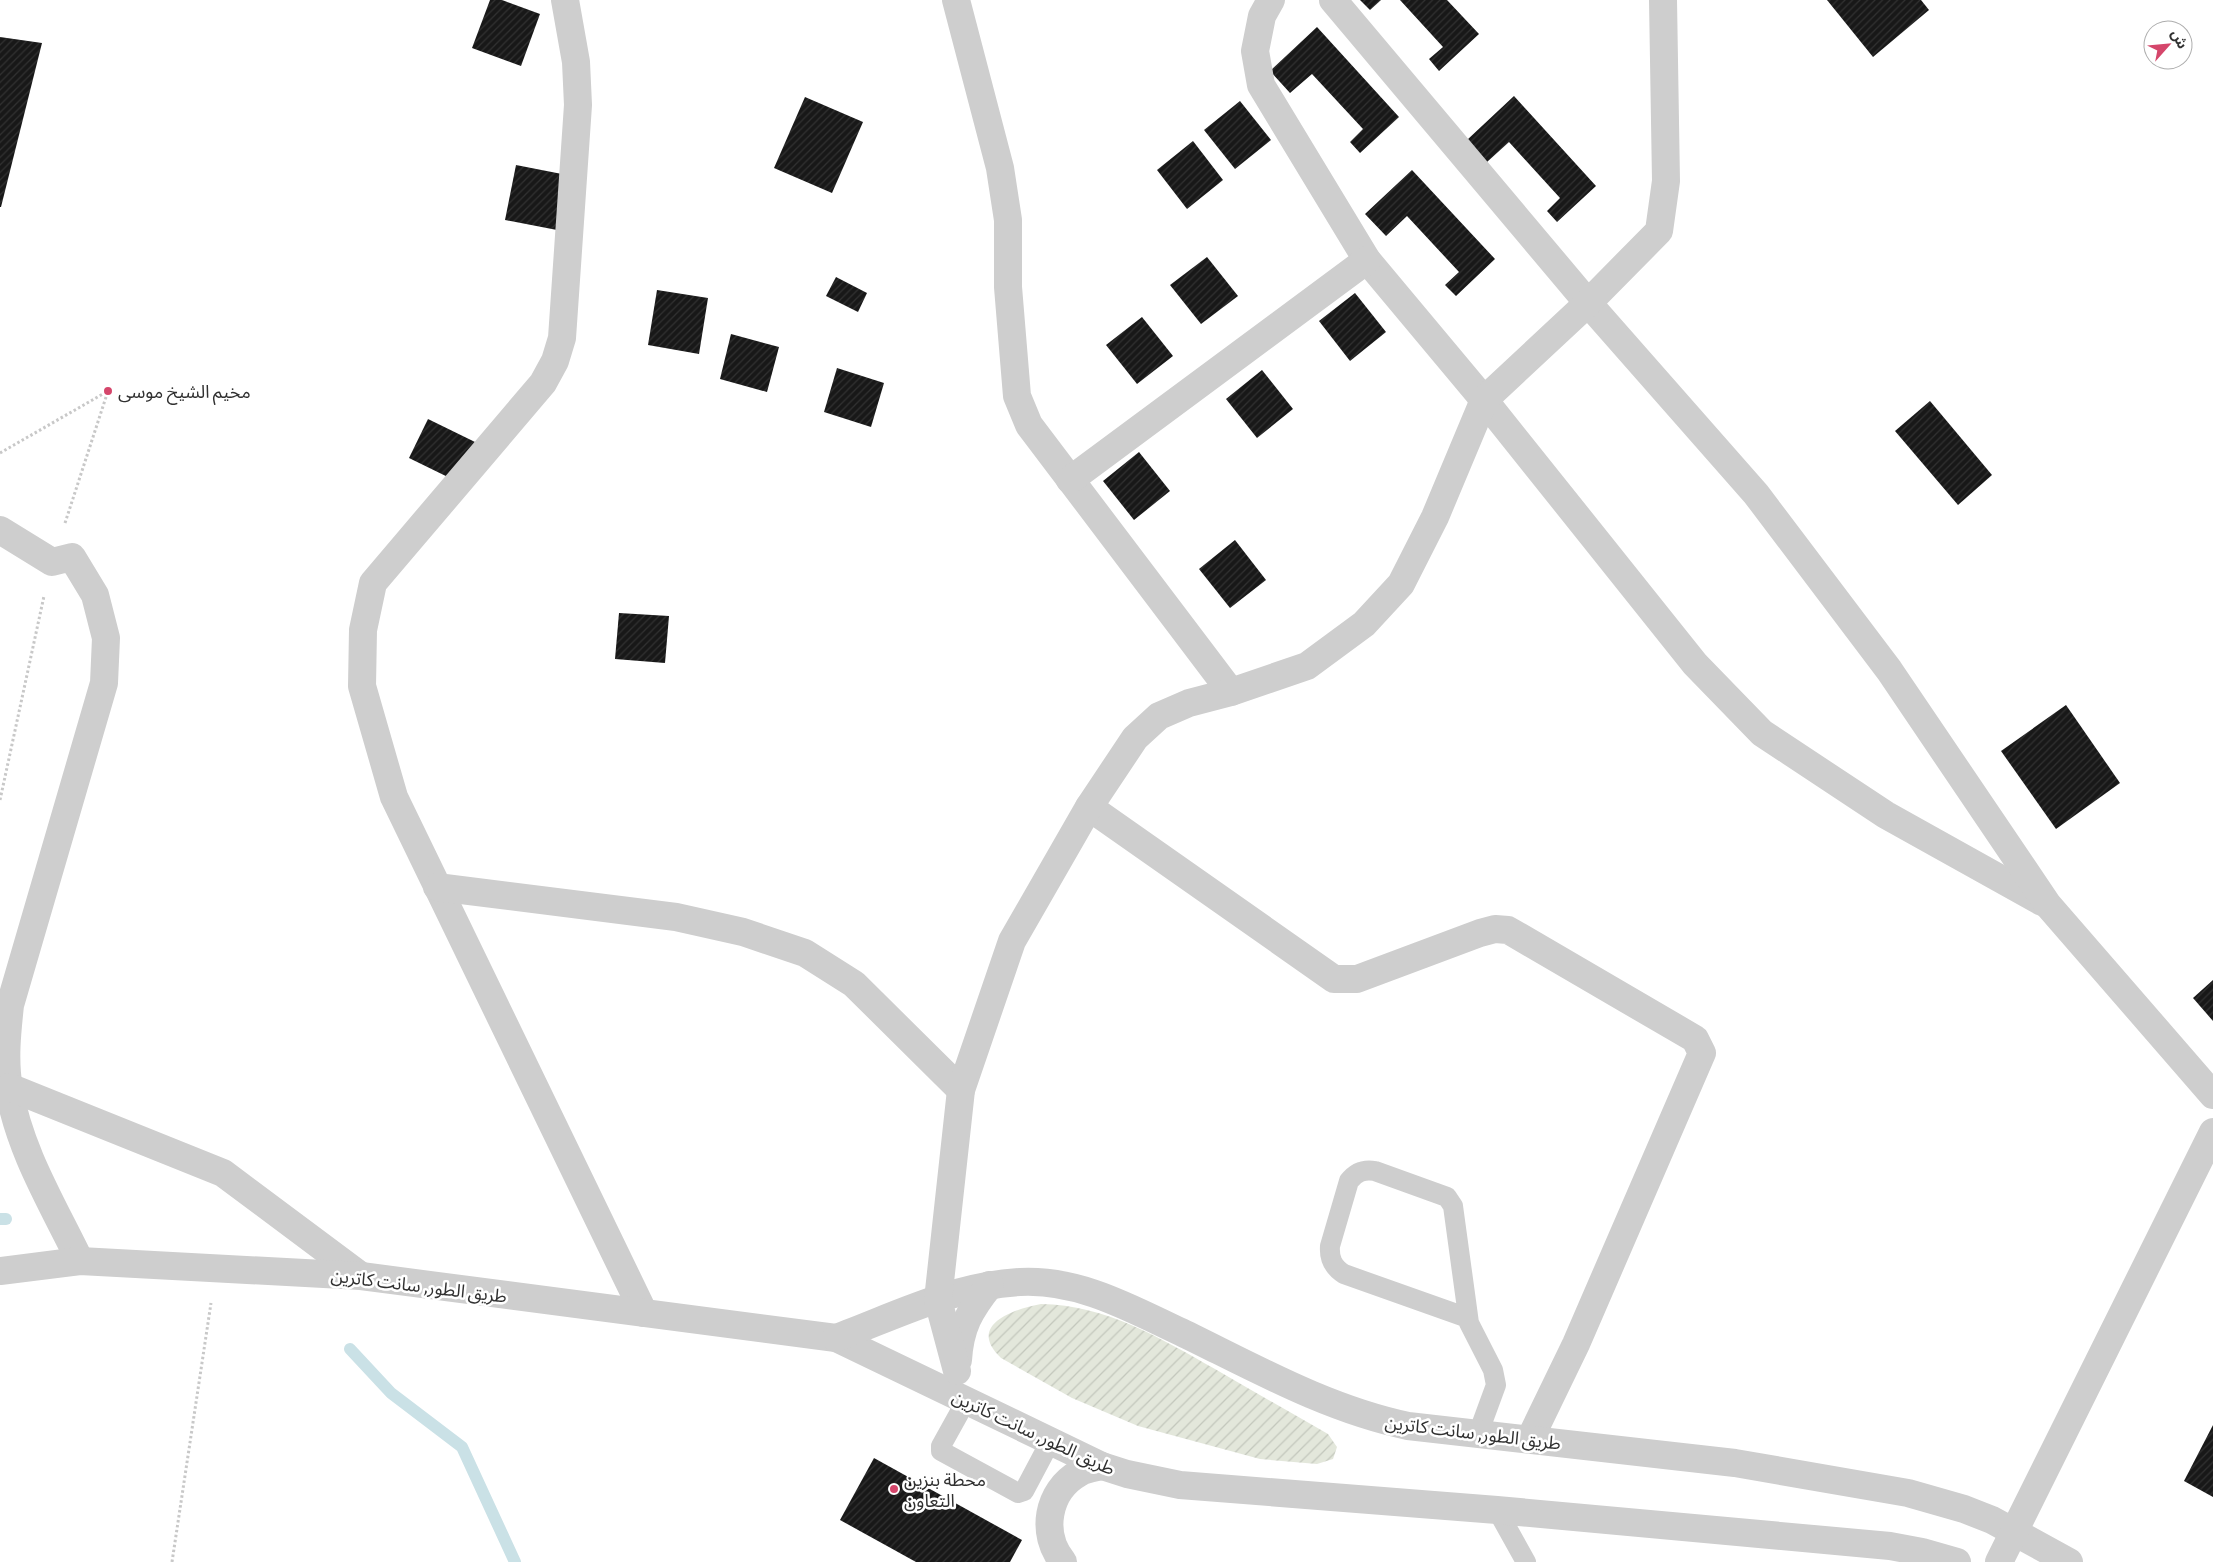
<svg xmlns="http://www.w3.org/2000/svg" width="2213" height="1562" font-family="Commissioner,'Noto Sans Arabic',sans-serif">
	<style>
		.garden { fill: url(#garden-furrows) }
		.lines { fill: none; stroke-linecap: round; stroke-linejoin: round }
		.stream { stroke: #cae1e6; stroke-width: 12 }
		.building { fill: url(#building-hatch) }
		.path { stroke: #c8c8c8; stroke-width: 3; stroke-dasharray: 2.5 2.5; stroke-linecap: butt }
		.service { stroke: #cecece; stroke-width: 20 }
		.minor { stroke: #cecece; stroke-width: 28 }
		.poi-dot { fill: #d5466b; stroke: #fff; stroke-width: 2 }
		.labels { text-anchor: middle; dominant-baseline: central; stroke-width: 5; stroke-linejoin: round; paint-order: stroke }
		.poi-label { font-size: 18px; fill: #313131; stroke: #fff; text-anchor: start }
		.street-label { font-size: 18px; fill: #313131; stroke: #fff }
	</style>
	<defs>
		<pattern id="garden-furrows" width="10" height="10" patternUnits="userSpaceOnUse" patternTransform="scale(1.25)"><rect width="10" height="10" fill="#e3e7db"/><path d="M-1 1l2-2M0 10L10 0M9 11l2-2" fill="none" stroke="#c3c7bc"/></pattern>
		<pattern id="building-hatch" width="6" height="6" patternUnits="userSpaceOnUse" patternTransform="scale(1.25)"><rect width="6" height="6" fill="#181818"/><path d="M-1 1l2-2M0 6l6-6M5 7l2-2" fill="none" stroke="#313131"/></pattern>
	</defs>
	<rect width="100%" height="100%" fill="#fff"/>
	<path class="garden" d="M 1041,1304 C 1106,1305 1160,1338 1215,1369 C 1252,1391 1290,1412 1328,1434 L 1337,1447 L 1333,1459 L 1317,1464 L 1260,1459 L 1138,1426 L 1072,1398 L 1001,1358 C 966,1325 1014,1309 1041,1304 Z"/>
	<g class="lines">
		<g class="stream">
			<path d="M 0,1219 L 6,1219"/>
			<path d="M 350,1349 L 391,1393 L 462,1447 L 515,1562"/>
		</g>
	</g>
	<g class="building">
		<path d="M 490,0 L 502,0 L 540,14 L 521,66 L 472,48 Z"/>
		<path d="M 1360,0 L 1381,0 L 1370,10 Z"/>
		<path d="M 1400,0 L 1447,0 L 1479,34 L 1439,71 L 1429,59 L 1443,47 Z"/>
		<path d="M 1827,0 L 1921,0 L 1929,10 L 1873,57 Z"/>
		<path d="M 1317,27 L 1399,117 L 1360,153 L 1350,142 L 1363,129 L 1312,74 L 1290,93 L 1270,71 Z"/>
		<path d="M 0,37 L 42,43 L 1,207 L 0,207 Z"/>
		<path d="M 1514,96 L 1596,186 L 1557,222 L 1547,211 L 1560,198 L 1509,142 L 1487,162 L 1467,140 Z"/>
		<path d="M 805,97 L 863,122 L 832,193 L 774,168 Z"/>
		<path d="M 1240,101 L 1271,140 L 1235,169 L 1204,130 Z"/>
		<path d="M 1193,141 L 1223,180 L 1187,209 L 1157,170 Z"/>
		<path d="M 516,165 L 567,175 L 557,230 L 505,220 Z"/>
		<path d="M 1412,170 L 1495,259 L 1456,296 L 1445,285 L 1459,272 L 1407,216 L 1386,236 L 1365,214 Z"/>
		<path d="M 1207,257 L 1238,296 L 1201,324 L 1170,285 Z"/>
		<path d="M 836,277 L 867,293 L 858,312 L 826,296 Z"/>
		<path d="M 657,290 L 708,298 L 699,354 L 648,345 Z"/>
		<path d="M 1355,293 L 1386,332 L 1350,361 L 1319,321 Z"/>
		<path d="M 1142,317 L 1173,356 L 1137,384 L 1106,345 Z"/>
		<path d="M 731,334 L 779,347 L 767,392 L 720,379 Z"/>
		<path d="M 837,368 L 884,383 L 871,427 L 824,412 Z"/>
		<path d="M 1262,370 L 1293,409 L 1257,438 L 1226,399 Z"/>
		<path d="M 1930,401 L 1992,475 L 1958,505 L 1895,431 Z"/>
		<path d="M 428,419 L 475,442 L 456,481 L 409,458 Z"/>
		<path d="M 1139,452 L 1170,491 L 1134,520 L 1103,481 Z"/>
		<path d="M 1235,540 L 1266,580 L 1230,608 L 1199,569 Z"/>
		<path d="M 619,613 L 669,616 L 665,663 L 615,659 Z"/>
		<path d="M 2066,705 L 2120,783 L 2056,829 L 2001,751 Z"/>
		<path d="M 2213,980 L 2213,1021 L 2193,998 Z"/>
		<path d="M 2213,1425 L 2213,1497 L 2184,1481 Z"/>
		<path d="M 874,1458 L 1022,1540 L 1010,1562 L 916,1562 L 840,1520 Z"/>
	</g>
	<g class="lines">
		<g class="path">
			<path d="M 0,453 L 108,391"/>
			<path d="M 65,523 L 108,391"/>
			<path d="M 0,800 L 44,596"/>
			<path d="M 172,1562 L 211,1303"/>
		</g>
		<g class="service">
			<path d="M 1468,1318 L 1344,1274 C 1333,1267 1329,1259 1330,1246 L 1349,1181 C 1356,1172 1364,1169 1375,1171 L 1447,1197 L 1453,1206 L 1469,1323 L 1493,1370 L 1496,1385 L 1478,1434"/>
			<path d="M 966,1401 L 941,1446 L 941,1451 L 1018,1493 L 1024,1491 L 1050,1442"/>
			<path d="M 1497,1510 L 1526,1562"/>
		</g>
		<g class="minor">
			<path d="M 565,0 L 576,62 L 578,105 L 562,338 L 555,361 L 543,383 L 373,583 L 363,630 L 362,686 L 394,797 L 644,1313"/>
			<path d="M 956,0 L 1000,168 L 1008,220 L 1008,287 L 1017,396 L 1029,425 L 1231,692"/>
			<path d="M 1271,0 L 1262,16 L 1255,51 L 1261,85 L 1367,260 L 1484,400 L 1695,664 L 1762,733 L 1886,815 L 2042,902"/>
			<path d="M 1333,0 L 1588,303 L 1756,494 L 1889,670 L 2048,905 L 2213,1095"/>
			<path d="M 1070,480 L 1367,260"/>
			<path d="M 0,530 L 52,562 L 72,557 L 95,595 L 106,638 L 104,683 L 10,1005 C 7,1033 4,1061 9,1089 C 19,1150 53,1205 80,1261"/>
			<path d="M 1089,807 L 1334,979 L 1357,979 L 1480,933 L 1495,929 L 1508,930 L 1695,1039 L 1702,1053 L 1576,1344 L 1530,1439"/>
			<path d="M 437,887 L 676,917 L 743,932 L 805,953 L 854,984 L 961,1090"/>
			<path d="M 9,1087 L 223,1173 L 361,1276"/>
			<path d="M 0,1271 L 80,1261 L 361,1276 L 836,1338 L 1102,1466 L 1127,1474 L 1180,1485 L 1497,1510 L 1890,1546 L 1922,1552 L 1957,1562"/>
			<path d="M 836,1338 C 895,1316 956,1285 1020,1282 C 1079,1279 1130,1308 1181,1332 C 1255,1368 1327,1409 1408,1426 L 1735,1463 L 1908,1493 L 1964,1509 L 1992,1520 L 2069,1562"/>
			<path d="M 958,1360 C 960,1327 970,1310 990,1285"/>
			<path d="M 957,1371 L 938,1300 L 961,1090 L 1012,941 L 1089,807 L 1135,738 L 1159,716 L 1189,703 L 1231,692 L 1307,666 L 1364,624 L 1401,584 L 1435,517 L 1484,400 L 1588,303 L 1659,231 L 1666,181 L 1663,0"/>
			<path d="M 1063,1562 C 1040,1534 1047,1491 1079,1473 C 1085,1469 1094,1468 1102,1466"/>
			<path d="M 1999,1562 L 2213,1132"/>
		</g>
	</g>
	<g class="poi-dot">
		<circle cx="108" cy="391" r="5"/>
		<circle cx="894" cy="1489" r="5"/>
	</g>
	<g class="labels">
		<g class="poi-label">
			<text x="118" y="391">مخيم الشيخ موسى</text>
			<text x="904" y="1479">محطة بنزين<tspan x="904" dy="21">التعاون</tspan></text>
		</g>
		<g class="street-label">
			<text transform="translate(419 1285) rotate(7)">طريق الطور, سانت كاترين</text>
			<text transform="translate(1034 1432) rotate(25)">طريق الطور, سانت كاترين</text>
			<text transform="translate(1473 1432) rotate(7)">طريق الطور, سانت كاترين</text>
		</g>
	</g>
	<g transform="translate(2168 45) rotate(63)"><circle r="24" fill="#ffffff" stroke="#adadad"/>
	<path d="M0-4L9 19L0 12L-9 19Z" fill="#d5466b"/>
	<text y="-8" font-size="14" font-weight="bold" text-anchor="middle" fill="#313131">ش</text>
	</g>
</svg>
